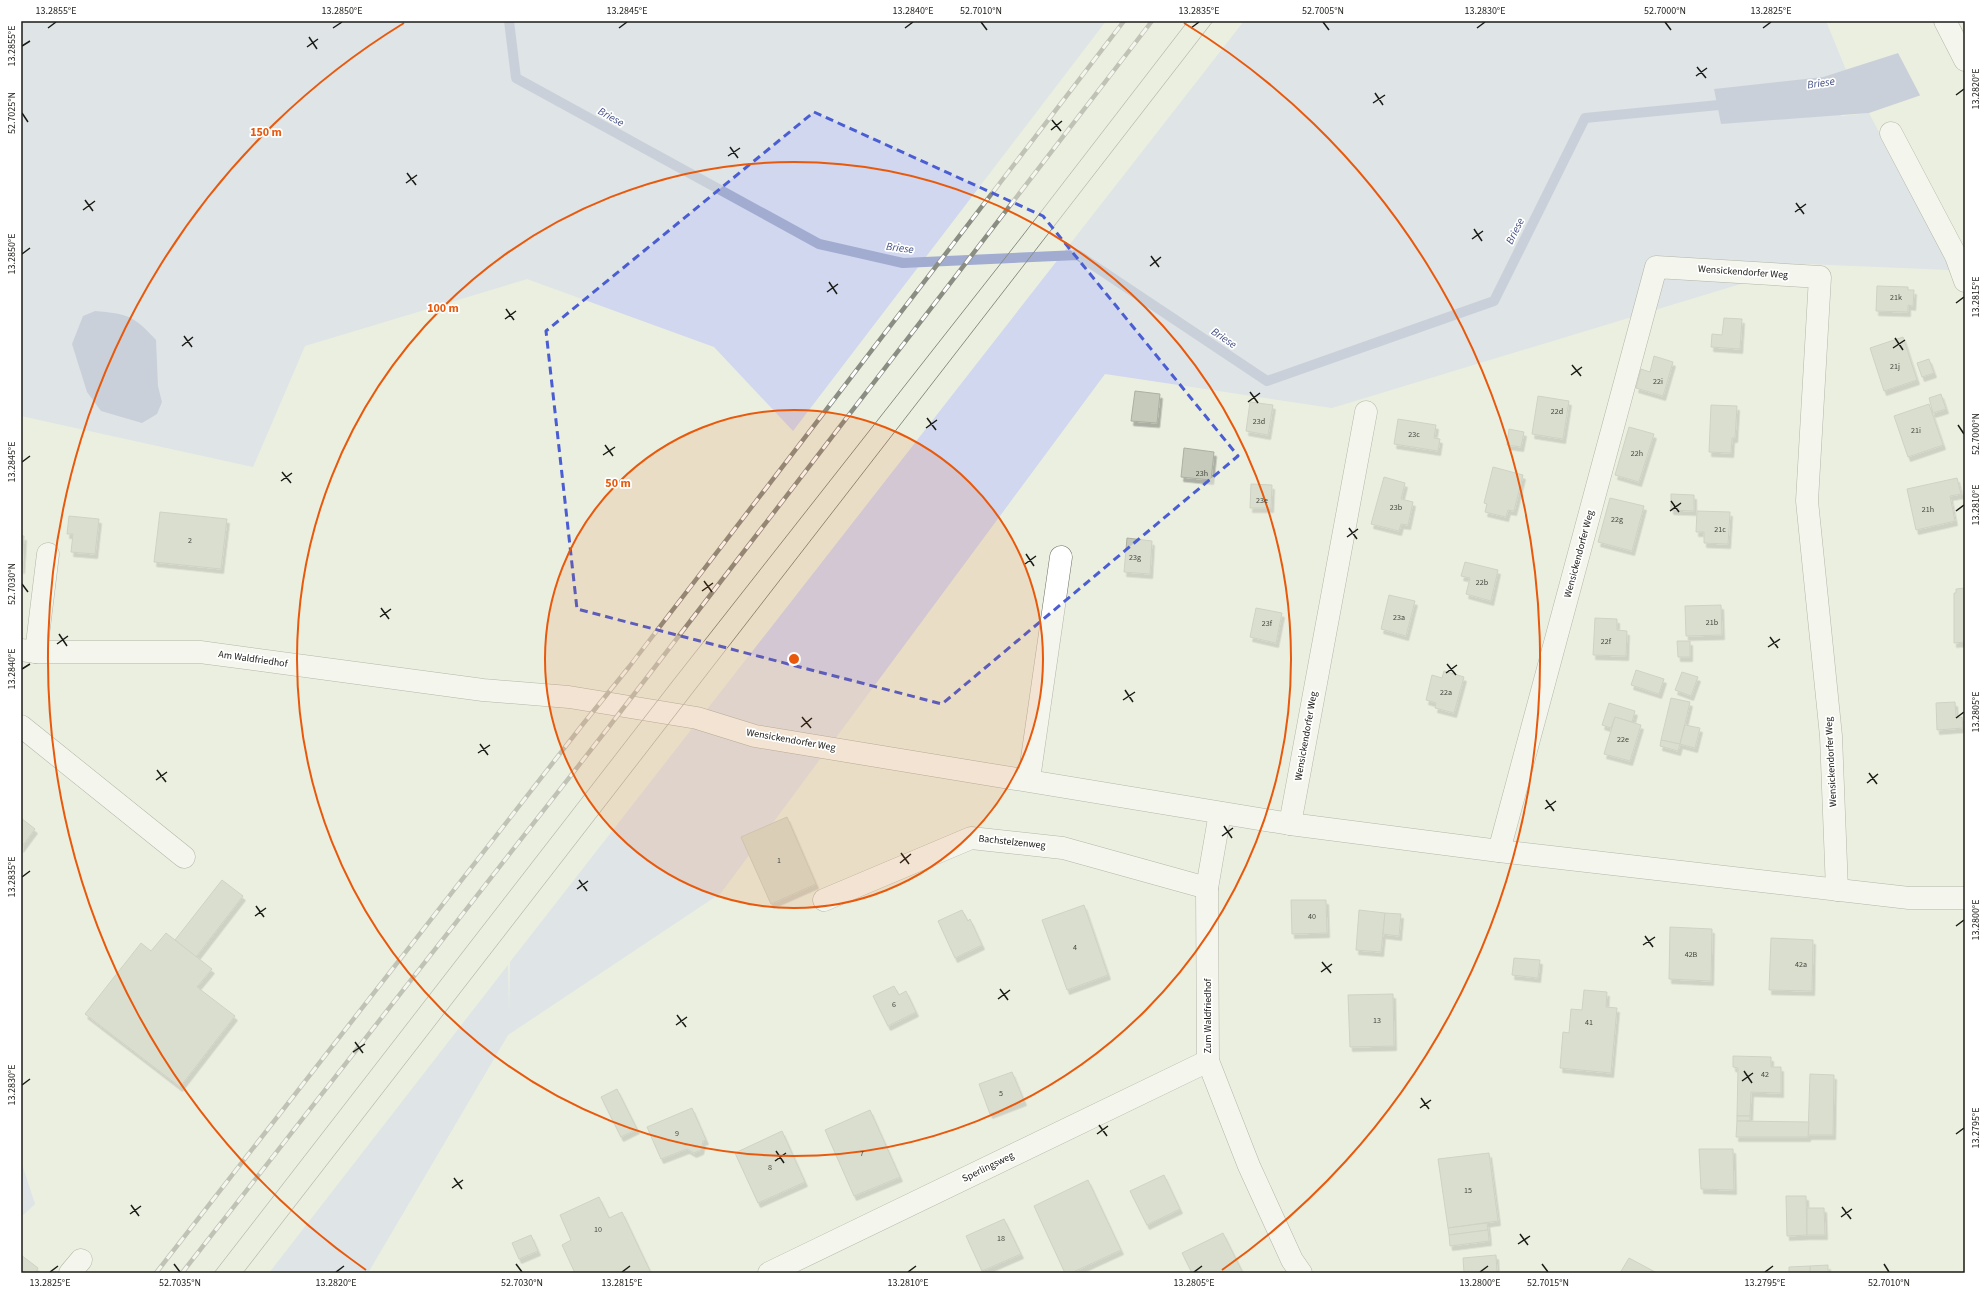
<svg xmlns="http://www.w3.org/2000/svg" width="1986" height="1294" font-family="'Source Sans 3',sans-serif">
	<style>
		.green { fill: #d0d7ee }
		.water { fill: #a1acd0 }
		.pier { fill: #ebefe0 }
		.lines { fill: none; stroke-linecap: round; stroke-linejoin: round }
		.stream { stroke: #a1acd0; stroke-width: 10 }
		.building { fill: #c6cabb; stroke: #acafa1; filter: url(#shadow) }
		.minor-casing { stroke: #6f7264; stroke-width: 23 }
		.highway-casing { stroke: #6f7264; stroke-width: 23 }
		.minor { stroke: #fff; stroke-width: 22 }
		.highway { stroke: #fff; stroke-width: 22 }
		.tram { stroke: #8a8d82; stroke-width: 1 }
		.rail-casing { stroke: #8a8d82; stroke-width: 4.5 }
		.rail { stroke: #fff; stroke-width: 3; stroke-dasharray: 9; stroke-linecap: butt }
		.marked { fill: none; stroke: #4b5dd2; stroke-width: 3; stroke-dasharray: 8 5; stroke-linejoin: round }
		.ticks { fill: none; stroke: #1a1b16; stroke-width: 1.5 }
		.ring { fill: none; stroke: #e8590c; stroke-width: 2 }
		.labels { text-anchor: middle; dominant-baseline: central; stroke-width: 3.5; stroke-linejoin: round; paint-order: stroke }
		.number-label { font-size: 8px; fill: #45473f }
		.street-label { font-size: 10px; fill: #1a1b16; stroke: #fff }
		.water-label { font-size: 11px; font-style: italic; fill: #445082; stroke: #fff }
		.centre { fill: #e8590c; stroke: #fff; stroke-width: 2 }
		.ring-label { font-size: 12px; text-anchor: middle; font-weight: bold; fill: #e8590c; stroke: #fff; stroke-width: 3.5; stroke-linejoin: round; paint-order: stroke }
		.neatline { fill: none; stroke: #1a1b16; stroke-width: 1.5 }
		.ticks-label { font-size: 10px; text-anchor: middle; fill: #1a1b16 }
	</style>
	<defs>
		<filter id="shadow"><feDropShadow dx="2.5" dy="4.5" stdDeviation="0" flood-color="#0004"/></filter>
	</defs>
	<rect width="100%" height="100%" fill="#ebefe0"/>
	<g class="green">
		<path d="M 21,21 L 1106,21 L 793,431 L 714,347 L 527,279 L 305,346 L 253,467 L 21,416 Z"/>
		<path d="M 1244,21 L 1826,21 L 1846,70 L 1823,77 L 1841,116 L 1869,113 L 1951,270 L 1806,264 L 1332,408 L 1105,374 L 721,893 L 508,1035 L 368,1273 L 269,1273 L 508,965 L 509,1011 L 510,962 Z"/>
		<path d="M 21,1161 L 35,1204 L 21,1217 Z"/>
	</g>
	<g class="water">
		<path d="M 1917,47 L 1933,91 L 1869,113 L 1721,124 L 1714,89 L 1823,77 Z"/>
		<path d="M 95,311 C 128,314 133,315 156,340 L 158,386 L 162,402 L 157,414 L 142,423 L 101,411 L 87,392 L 72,344 L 83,316 Z"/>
	</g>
	<path class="pier" d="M 1965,21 L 1965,78 L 1921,97 L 1897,51 L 1916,45 Z"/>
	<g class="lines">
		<path class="stream" d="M 509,21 L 516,78 L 819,244 L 903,263 L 1078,255 L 1267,381 L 1494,301 L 1585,118 L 1729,104"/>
	</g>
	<g class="building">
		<path d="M 1877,286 L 1908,287 L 1908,290 L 1914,290 L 1913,306 L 1908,305 L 1908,312 L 1876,311 Z"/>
		<path d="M 1724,318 L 1742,319 L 1740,349 L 1711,347 L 1712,334 L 1722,335 Z"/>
		<path d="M 1903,337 L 1917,380 L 1884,391 L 1870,348 Z"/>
		<path d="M 1654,356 L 1673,362 L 1663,396 L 1636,388 L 1641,369 L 1650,372 Z"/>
		<path d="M 1929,359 L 1934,373 L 1922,377 L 1917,363 Z"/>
		<path d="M 1135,391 L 1160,394 L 1157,423 L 1131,421 Z"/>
		<path d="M 1941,394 L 1946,409 L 1933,413 L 1929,398 Z"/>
		<path d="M 1538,396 L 1569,401 L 1563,439 L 1532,434 Z"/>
		<path d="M 1250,402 L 1273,405 L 1268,435 L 1246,431 Z"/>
		<path d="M 1929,404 L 1943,445 L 1908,457 L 1894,416 Z"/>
		<path d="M 1711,405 L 1737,406 L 1735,438 L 1732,438 L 1731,453 L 1709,452 Z"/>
		<path d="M 1398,419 L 1436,425 L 1434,438 L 1440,439 L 1438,451 L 1394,444 Z"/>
		<path d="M 1629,427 L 1654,434 L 1639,482 L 1615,475 Z"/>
		<path d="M 1509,429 L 1524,432 L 1521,447 L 1507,445 Z"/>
		<path d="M 1184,448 L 1214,452 L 1211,480 L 1181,477 Z"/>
		<path d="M 1493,467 L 1523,475 L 1514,511 L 1508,510 L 1506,517 L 1485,512 L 1487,504 L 1484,503 Z"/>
		<path d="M 1384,477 L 1405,483 L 1401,499 L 1413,502 L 1408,525 L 1401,524 L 1399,531 L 1371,524 Z"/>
		<path d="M 1957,478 L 1961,494 L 1950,496 L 1955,521 L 1916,530 L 1907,489 Z"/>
		<path d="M 1251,484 L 1272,485 L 1271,508 L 1250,508 Z"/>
		<path d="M 1671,494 L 1694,495 L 1694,511 L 1671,510 Z"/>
		<path d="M 1610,498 L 1644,506 L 1632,551 L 1598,542 Z"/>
		<path d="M 1697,511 L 1730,512 L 1728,544 L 1704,543 L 1704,532 L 1696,532 Z"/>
		<path d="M 160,512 L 227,519 L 221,569 L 154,562 Z"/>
		<path d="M 69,516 L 99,519 L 95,554 L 71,552 L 73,534 L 67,534 Z"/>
		<path d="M 21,536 L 24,536 L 22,569 L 21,569 Z"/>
		<path d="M 1127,538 L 1152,541 L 1150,574 L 1124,572 Z"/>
		<path d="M 1465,562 L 1498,570 L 1491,601 L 1466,594 L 1470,578 L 1461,576 Z"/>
		<path d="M 1965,588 L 1965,642 L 1954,643 L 1954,593 L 1956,593 L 1956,589 Z"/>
		<path d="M 1389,595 L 1415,601 L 1406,636 L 1381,629 Z"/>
		<path d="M 1721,605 L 1722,635 L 1686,636 L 1685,606 Z"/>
		<path d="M 1256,608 L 1282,613 L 1276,643 L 1250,637 Z"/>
		<path d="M 1595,618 L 1617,619 L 1617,630 L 1627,631 L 1626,656 L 1593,655 Z"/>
		<path d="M 1677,641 L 1690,641 L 1690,657 L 1678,657 Z"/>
		<path d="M 1636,670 L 1664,679 L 1659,694 L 1631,685 Z"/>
		<path d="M 1444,671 L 1464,677 L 1454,713 L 1435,708 L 1436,703 L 1426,700 L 1432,675 L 1442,678 Z"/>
		<path d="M 1682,672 L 1698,677 L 1691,696 L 1675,690 Z"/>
		<path d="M 1671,698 L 1690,702 L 1680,744 L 1661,740 Z"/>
		<path d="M 1955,702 L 1956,718 L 1962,717 L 1963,728 L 1937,730 L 1936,703 Z"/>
		<path d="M 1609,703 L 1635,711 L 1632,722 L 1615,717 L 1611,728 L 1602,725 Z"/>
		<path d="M 1615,717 L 1641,725 L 1630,761 L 1604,754 Z"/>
		<path d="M 1685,725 L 1700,728 L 1695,748 L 1680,744 Z"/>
		<path d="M 1661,740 L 1680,744 L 1678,751 L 1660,746 Z"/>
		<path d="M 787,817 L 816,884 L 771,904 L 741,837 Z"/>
		<path d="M 21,818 L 35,829 L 21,848 Z"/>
		<path d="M 222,880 L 243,896 L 196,957 L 175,940 Z"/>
		<path d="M 1291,900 L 1326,900 L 1327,933 L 1292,934 Z"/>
		<path d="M 1084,905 L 1108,975 L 1067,990 L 1042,920 Z"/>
		<path d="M 962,910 L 968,921 L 970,919 L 982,945 L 955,958 L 938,921 Z"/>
		<path d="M 1359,910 L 1385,913 L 1381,952 L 1356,950 Z"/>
		<path d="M 1385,913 L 1401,914 L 1399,936 L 1383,934 Z"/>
		<path d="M 1670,927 L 1712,929 L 1711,981 L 1669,979 Z"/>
		<path d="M 166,933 L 212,969 L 197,987 L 235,1016 L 180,1087 L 85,1014 L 141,943 L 151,951 Z"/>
		<path d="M 1771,938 L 1813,940 L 1812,991 L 1769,990 Z"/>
		<path d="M 1514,958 L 1540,960 L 1538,978 L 1512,975 Z"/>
		<path d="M 894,986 L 899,995 L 906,991 L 916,1012 L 888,1026 L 873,996 Z"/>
		<path d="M 1584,990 L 1607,992 L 1606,1007 L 1617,1008 L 1611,1073 L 1560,1068 L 1563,1032 L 1569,1033 L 1571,1009 L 1582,1010 Z"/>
		<path d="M 1393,994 L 1394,1046 L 1350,1047 L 1348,995 Z"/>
		<path d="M 1733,1056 L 1771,1057 L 1771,1067 L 1781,1067 L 1781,1093 L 1751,1092 L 1750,1116 L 1737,1116 L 1738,1068 L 1733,1067 Z"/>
		<path d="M 1012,1072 L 1024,1101 L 990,1114 L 979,1084 Z"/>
		<path d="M 1810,1074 L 1834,1075 L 1833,1135 L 1808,1135 Z"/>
		<path d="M 617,1089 L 637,1129 L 621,1137 L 601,1097 Z"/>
		<path d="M 692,1108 L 706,1140 L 703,1141 L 701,1150 L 694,1153 L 687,1149 L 661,1159 L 647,1127 Z"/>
		<path d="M 870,1110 L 900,1177 L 854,1196 L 825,1130 Z"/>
		<rect x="1737" y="1116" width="13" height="5"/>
		<path d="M 1737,1121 L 1809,1122 L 1808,1137 L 1736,1137 Z"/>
		<path d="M 782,1131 L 805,1182 L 758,1203 L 735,1153 Z"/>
		<path d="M 1699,1149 L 1733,1149 L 1734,1190 L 1701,1189 Z"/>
		<path d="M 1489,1153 L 1498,1221 L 1448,1228 L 1438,1159 Z"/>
		<path d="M 1164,1175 L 1180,1209 L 1147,1225 L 1130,1191 Z"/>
		<path d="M 1088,1180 L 1121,1250 L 1071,1273 L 1065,1273 L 1034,1206 Z"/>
		<path d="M 1786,1196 L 1806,1196 L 1807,1235 L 1787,1236 Z"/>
		<path d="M 599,1197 L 609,1218 L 622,1212 L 651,1273 L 575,1273 L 562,1245 L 571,1240 L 560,1215 Z"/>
		<path d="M 1807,1208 L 1824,1208 L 1825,1235 L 1807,1235 Z"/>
		<path d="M 1004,1219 L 1021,1254 L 982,1271 L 966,1236 Z"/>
		<path d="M 1487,1223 L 1488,1230 L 1449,1235 L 1448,1228 Z"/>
		<path d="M 1488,1230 L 1489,1241 L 1450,1246 L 1449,1235 Z"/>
		<path d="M 1223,1233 L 1243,1273 L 1192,1273 L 1182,1253 Z"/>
		<path d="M 531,1235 L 538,1251 L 519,1259 L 512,1243 Z"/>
		<path d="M 21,1255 L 38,1268 L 35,1273 L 21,1273 Z"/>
		<path d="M 1496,1255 L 1497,1273 L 1464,1273 L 1463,1258 Z"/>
		<path d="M 1629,1258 L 1657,1273 L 1620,1273 Z"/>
		<path d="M 1828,1265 L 1828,1273 L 1810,1273 L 1810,1266 Z"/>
		<path d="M 1810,1266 L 1810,1273 L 1789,1273 L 1789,1267 Z"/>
	</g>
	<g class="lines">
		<defs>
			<g id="minor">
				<path d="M 1891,133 L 1956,256 L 1965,281"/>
				<path d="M 21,650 L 36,652 L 200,652 L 483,690 L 569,697 L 697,718 L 755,736 L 1290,824 L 1499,851 L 1909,898 L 1965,898"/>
				<path d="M 36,652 L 48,554"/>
				<path d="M 21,726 L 184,857"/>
				<path d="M 1029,779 L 1061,557"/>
				<path d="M 1220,813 L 1207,888 L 1208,1061 L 1249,1166 L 1292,1260 L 1301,1273"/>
				<path d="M 1290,824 L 1366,412"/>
				<path d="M 1499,851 L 1656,267 L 1820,277 L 1807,501 L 1831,736 L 1837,890"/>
				<path d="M 824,900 L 971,838 L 1063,848 L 1207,888"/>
				<path d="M 70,1273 L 81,1260"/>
				<path d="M 769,1273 L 1208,1061"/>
			</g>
			<path id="highway" d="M 1945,21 L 1965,60"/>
		</defs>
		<use href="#minor" class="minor-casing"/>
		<use href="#highway" class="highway-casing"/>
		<use href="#minor" class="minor"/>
		<use href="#highway" class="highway"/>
		<g class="tram">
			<path d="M 214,1273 L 672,682 L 1020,239 L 1188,21"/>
			<path d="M 243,1273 L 1213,21"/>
		</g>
		<defs>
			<g id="rail">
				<path d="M 156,1273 L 583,724 L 629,667 L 1124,21"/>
				<path d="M 182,1273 L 608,728 L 1152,21"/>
			</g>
		</defs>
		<use href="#rail" class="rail-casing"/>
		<use href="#rail" class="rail"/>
	</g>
	<path d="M0 0H1986V1294H0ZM 814,112 L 1043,216 L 1238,456 L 942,704 L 577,609 L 546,331 Z" fill="#ebefe0" fill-opacity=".55" fill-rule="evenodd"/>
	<path class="marked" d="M 814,112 L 1043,216 L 1238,456 L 942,704 L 577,609 L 546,331 Z"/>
	<path class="ticks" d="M 981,22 L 987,30M 1323,22 L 1329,30M 1665,22 L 1671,30M 48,28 L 56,22M 333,28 L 342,22M 619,28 L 627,22M 905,28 L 913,22M 1191,28 L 1199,22M 1477,28 L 1485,22M 1763,28 L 1771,22M 309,37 L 317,49M 22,46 L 30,41M 307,47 L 318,39M 1697,67 L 1706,78M 1696,76 L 1707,68M 1375,93 L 1383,105M 1956,95 L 1964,89M 1373,103 L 1385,95M 22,113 L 28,122M 1052,120 L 1061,131M 1051,130 L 1062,121M 730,147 L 738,158M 728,156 L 740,148M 407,173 L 416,185M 406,183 L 417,175M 85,200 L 93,211M 1796,203 L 1804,214M 83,210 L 95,201M 1795,212 L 1806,204M 1474,229 L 1482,241M 1472,239 L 1483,231M 22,254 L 30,248M 1151,256 L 1159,267M 1150,266 L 1161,257M 829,282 L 837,294M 827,292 L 838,284M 1956,303 L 1964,297M 506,309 L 514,320M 505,319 L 516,311M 184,336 L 192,347M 1895,338 L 1903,350M 182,346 L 193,337M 1893,348 L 1905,340M 1572,365 L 1581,376M 1571,375 L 1582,367M 1250,392 L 1258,403M 1248,402 L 1260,393M 927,418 L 936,430M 1958,425 L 1964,434M 926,428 L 937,420M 605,445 L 613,456M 603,455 L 615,447M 22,462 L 30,456M 282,472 L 291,483M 281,481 L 292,473M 1671,501 L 1679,512M 1670,511 L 1681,503M 1956,511 L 1964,505M 1349,528 L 1357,539M 1347,537 L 1358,529M 1026,554 L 1034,566M 1025,564 L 1036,556M 704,581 L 712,592M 22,584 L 28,592M 702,591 L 713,583M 381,608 L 389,619M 380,617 L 391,609M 59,634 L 67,646M 1770,637 L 1778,648M 57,644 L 68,636M 1768,647 L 1780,639M 1447,664 L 1456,675M 22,669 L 30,664M 1446,673 L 1457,665M 1125,690 L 1133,702M 1123,700 L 1135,692M 802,717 L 811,728M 1956,718 L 1964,712M 801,727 L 812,718M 480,744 L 488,755M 478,753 L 490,745M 157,770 L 166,782M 1869,773 L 1877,784M 156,780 L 167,772M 1867,783 L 1878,774M 1546,800 L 1554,811M 1545,809 L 1556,801M 1224,826 L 1232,838M 1222,836 L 1233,828M 901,853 L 909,864M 900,863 L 911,854M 22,877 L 30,871M 579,880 L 587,891M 577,889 L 588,881M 256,906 L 264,917M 255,916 L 266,908M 1956,926 L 1964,920M 1645,936 L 1653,947M 1643,945 L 1655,937M 1322,962 L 1331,973M 1321,972 L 1332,964M 1000,989 L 1008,1000M 998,999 L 1010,990M 677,1015 L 686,1027M 676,1025 L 687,1017M 355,1042 L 363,1053M 353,1052 L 365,1044M 1744,1071 L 1752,1083M 1742,1081 L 1753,1073M 22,1085 L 30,1079M 1421,1098 L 1429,1109M 1420,1108 L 1431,1100M 1099,1125 L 1107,1136M 1097,1134 L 1108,1126M 1956,1134 L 1964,1128M 776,1151 L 784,1163M 775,1161 L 786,1153M 454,1178 L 462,1189M 452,1188 L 463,1180M 131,1205 L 139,1216M 1842,1207 L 1851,1219M 130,1214 L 141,1206M 1841,1217 L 1852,1209M 1520,1234 L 1528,1245M 1518,1244 L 1530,1236M 174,1264 L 180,1272M 516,1264 L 522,1272M 1542,1264 L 1548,1272M 1884,1264 L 1889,1272M 50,1272 L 58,1266M 336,1272 L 344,1266M 622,1272 L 630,1266M 908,1272 L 916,1266M 1194,1272 L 1202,1266M 1480,1272 L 1488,1266M 1765,1272 L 1773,1266"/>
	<circle cx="794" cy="659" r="249" fill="#e8590c" fill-opacity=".12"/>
	<g class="ring">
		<circle cx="794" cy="659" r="249"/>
		<circle cx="794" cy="659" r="497"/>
		<path d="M366 1270A746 746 0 0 1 404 23M1184 23A746 746 0 0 1 1222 1270"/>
	</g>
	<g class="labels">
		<g class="number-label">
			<text x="1896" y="297">21k</text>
			<text x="1895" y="366">21j</text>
			<text x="1658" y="381">22i</text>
			<text x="1557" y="411">22d</text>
			<text x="1259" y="421">23d</text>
			<text x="1916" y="430">21i</text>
			<text x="1414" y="434">23c</text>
			<text x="1637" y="453">22h</text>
			<text x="1202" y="473">23h</text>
			<text x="1262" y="500">23e</text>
			<text x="1396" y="507">23b</text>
			<text x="1928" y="509">21h</text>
			<text x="1617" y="519">22g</text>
			<text x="1720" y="529">21c</text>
			<text x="190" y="540">2</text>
			<text x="1135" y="557">23g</text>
			<text x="1482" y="582">22b</text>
			<text x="1399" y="617">23a</text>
			<text x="1712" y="622">21b</text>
			<text x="1267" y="623">23f</text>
			<text x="1606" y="641">22f</text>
			<text x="1446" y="692">22a</text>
			<text x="1623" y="739">22e</text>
			<text x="779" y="860">1</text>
			<text x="1312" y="916">40</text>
			<text x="1075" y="947">4</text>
			<text x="1691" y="954">42B</text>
			<text x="1801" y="964">42a</text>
			<text x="894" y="1004">6</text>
			<text x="1377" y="1020">13</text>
			<text x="1589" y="1022">41</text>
			<text x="1765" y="1074">42</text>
			<text x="1001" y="1093">5</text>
			<text x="677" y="1133">9</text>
			<text x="862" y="1153">7</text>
			<text x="770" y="1167">8</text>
			<text x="1468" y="1190">15</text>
			<text x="598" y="1229">10</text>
			<text x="1001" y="1238">18</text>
		</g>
		<g class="street-label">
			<text transform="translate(1743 272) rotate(4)">Wensickendorfer Weg</text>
			<text transform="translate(1579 554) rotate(-75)">Wensickendorfer Weg</text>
			<text transform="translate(253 659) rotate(8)">Am Waldfriedhof</text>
			<text transform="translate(1306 736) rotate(-80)">Wensickendorfer Weg</text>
			<text transform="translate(791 740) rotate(10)">Wensickendorfer Weg</text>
			<text transform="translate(1831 762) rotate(-93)">Wensickendorfer Weg</text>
			<text transform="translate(1012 842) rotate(6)">Bachstelzenweg</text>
			<text transform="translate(1208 1016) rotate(-90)">Zum Waldfriedhof</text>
			<text transform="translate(988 1167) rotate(-26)">Sperlingsweg</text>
		</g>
		<g class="water-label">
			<text transform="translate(1821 83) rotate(-8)">Briese</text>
			<text transform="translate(611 117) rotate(29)">Briese</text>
			<text transform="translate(1515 231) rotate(-64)">Briese</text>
			<text transform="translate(900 248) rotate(7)">Briese</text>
			<text transform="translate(1224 338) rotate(34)">Briese</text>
		</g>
	</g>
	<circle cx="794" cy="659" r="6" class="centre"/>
	<g class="ring-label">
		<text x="266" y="136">150 m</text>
		<text x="443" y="312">100 m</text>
		<text x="618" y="487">50 m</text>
	</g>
	<rect width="1986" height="1294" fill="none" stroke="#ffffff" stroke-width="44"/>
	<rect x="22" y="22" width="1942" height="1250" class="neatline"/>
	<g class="ticks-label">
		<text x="56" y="14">13.2855°E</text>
		<text x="342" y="14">13.2850°E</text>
		<text x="627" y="14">13.2845°E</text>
		<text x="913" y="14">13.2840°E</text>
		<text x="981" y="14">52.7010°N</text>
		<text x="1199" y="14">13.2835°E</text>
		<text x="1323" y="14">52.7005°N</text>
		<text x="1485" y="14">13.2830°E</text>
		<text x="1665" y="14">52.7000°N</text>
		<text x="1771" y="14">13.2825°E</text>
		<text transform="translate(11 46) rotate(-90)" y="4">13.2855°E</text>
		<text transform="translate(1975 89) rotate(-90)" y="4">13.2820°E</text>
		<text transform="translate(11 113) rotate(-90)" y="4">52.7025°N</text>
		<text transform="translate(11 254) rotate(-90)" y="4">13.2850°E</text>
		<text transform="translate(1975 297) rotate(-90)" y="4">13.2815°E</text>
		<text transform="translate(1975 434) rotate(-90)" y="4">52.7000°N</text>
		<text transform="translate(11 462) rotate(-90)" y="4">13.2845°E</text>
		<text transform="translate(1975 505) rotate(-90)" y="4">13.2810°E</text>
		<text transform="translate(11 584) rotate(-90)" y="4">52.7030°N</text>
		<text transform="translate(11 669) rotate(-90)" y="4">13.2840°E</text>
		<text transform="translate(1975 712) rotate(-90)" y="4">13.2805°E</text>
		<text transform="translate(11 877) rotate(-90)" y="4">13.2835°E</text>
		<text transform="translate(1975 920) rotate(-90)" y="4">13.2800°E</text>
		<text transform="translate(11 1085) rotate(-90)" y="4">13.2830°E</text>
		<text transform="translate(1975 1128) rotate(-90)" y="4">13.2795°E</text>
		<text x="50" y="1286">13.2825°E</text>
		<text x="180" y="1286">52.7035°N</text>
		<text x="336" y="1286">13.2820°E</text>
		<text x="522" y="1286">52.7030°N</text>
		<text x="622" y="1286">13.2815°E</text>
		<text x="908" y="1286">13.2810°E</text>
		<text x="1194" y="1286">13.2805°E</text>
		<text x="1480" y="1286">13.2800°E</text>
		<text x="1548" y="1286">52.7015°N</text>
		<text x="1765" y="1286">13.2795°E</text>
		<text x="1889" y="1286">52.7010°N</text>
	</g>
</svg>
